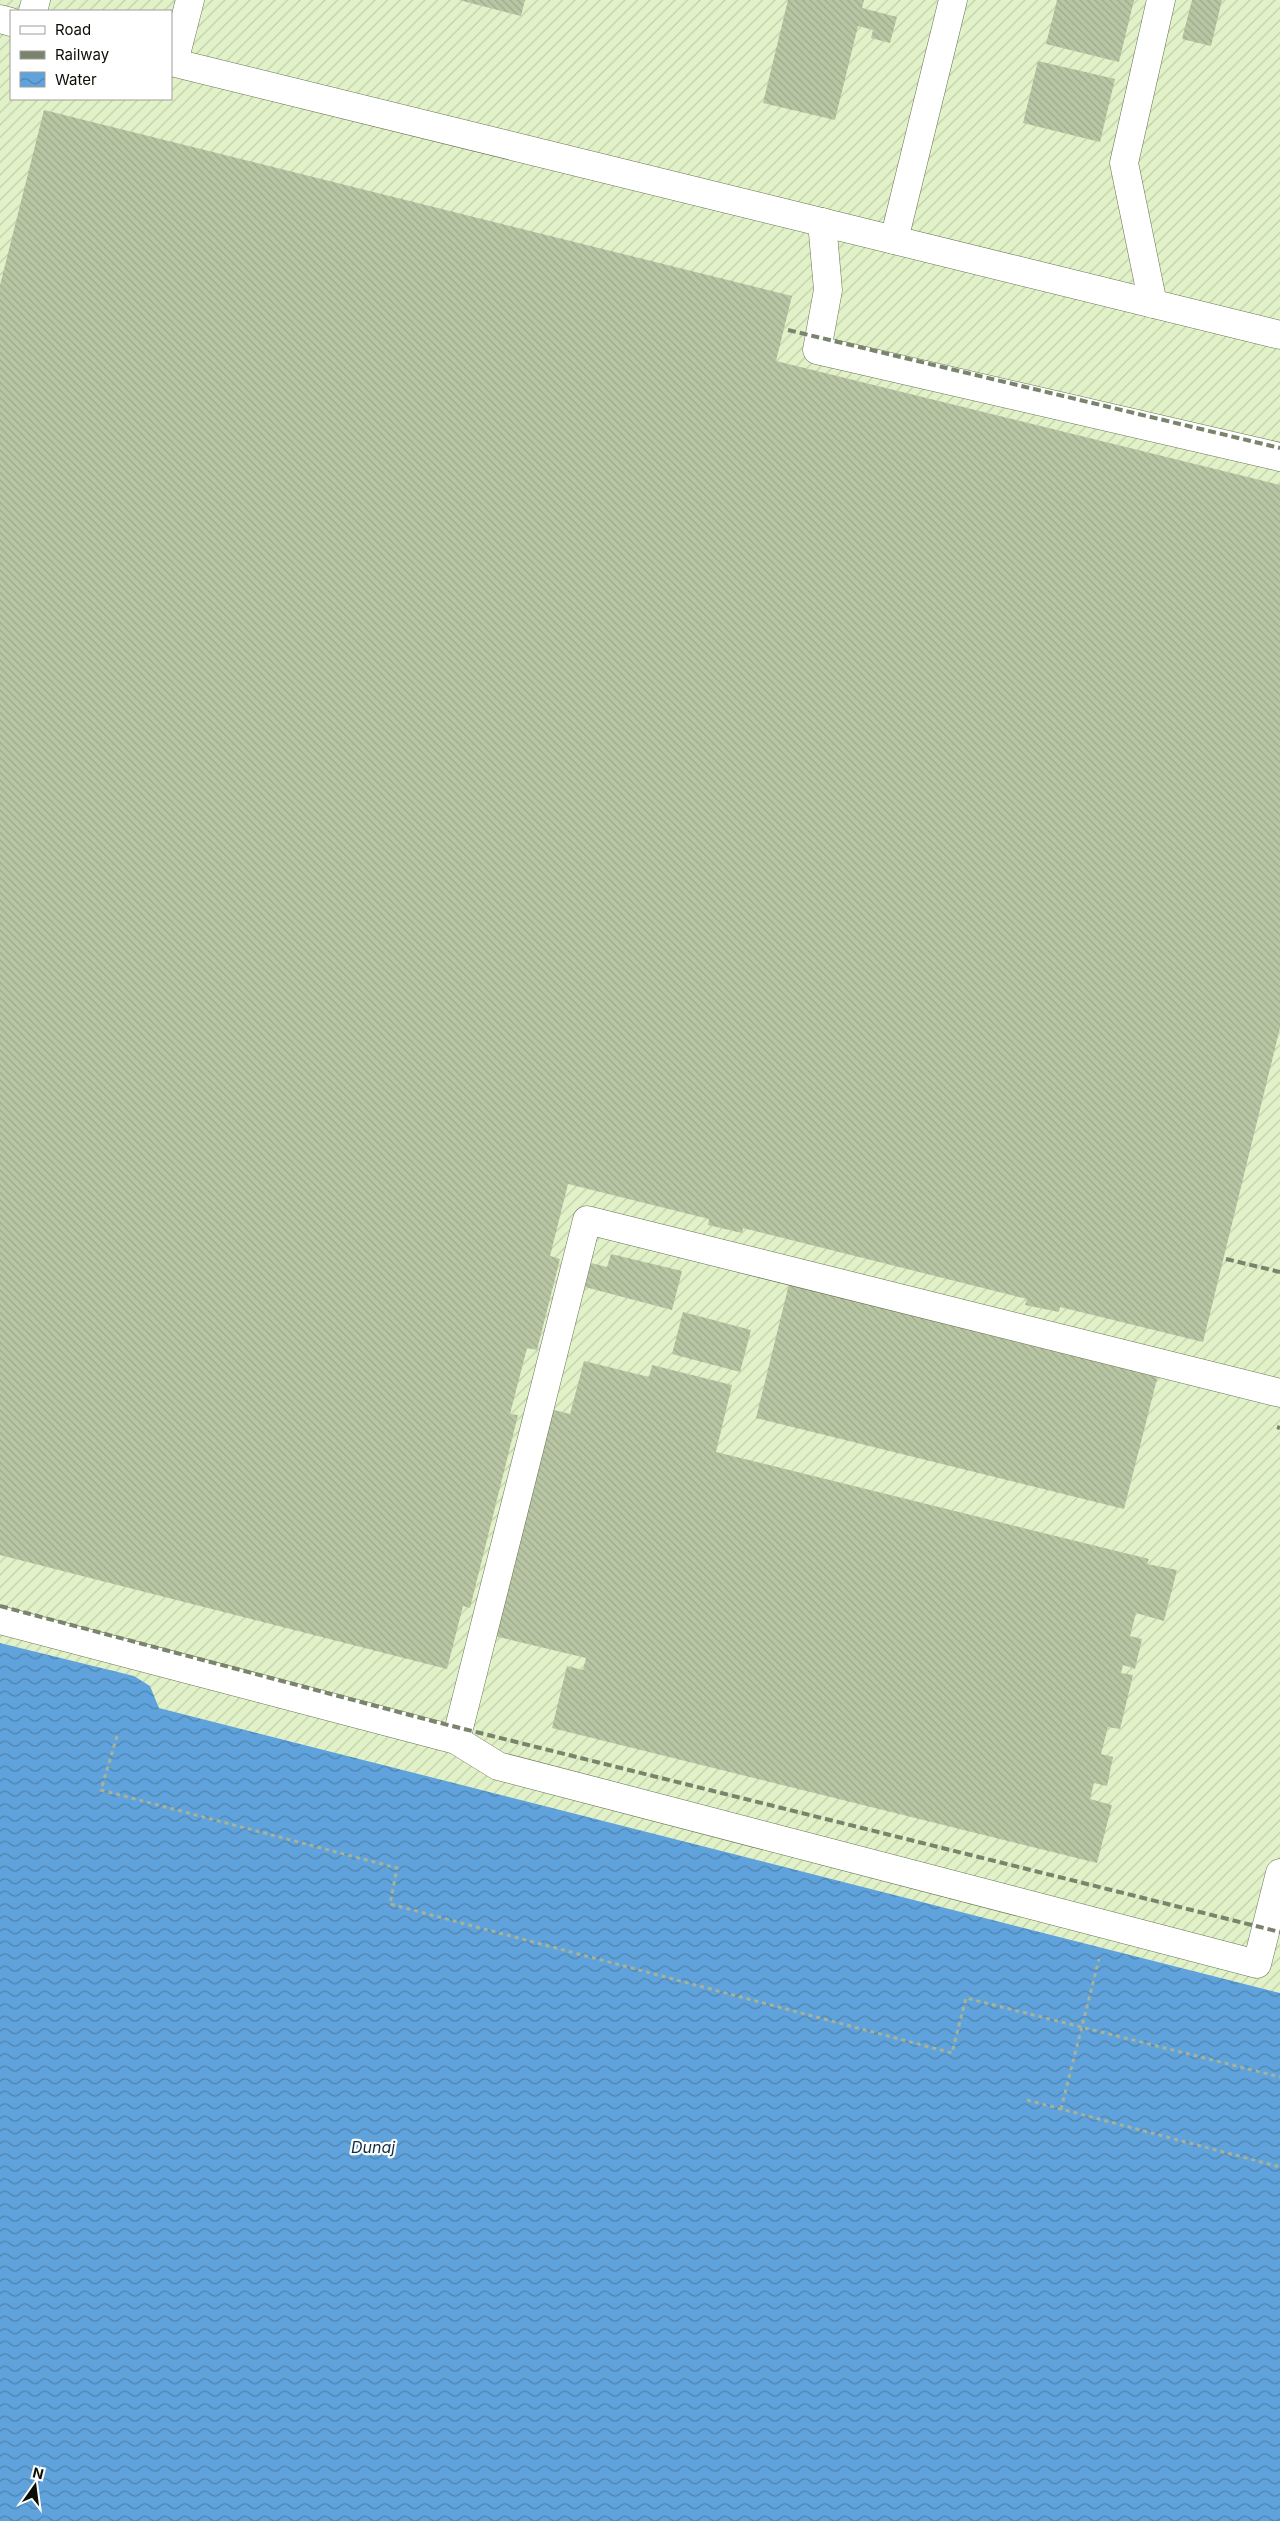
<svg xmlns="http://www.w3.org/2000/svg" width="1280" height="2521" font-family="Inter,sans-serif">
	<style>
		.industrial { fill: url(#industrial-furrows); fill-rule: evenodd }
		.water { fill: url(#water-waves) }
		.building { fill: url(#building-back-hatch) }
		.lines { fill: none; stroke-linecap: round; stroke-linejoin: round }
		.minor-casing { stroke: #657252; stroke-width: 29 }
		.path { stroke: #a7b296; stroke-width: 3; stroke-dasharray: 4 4; stroke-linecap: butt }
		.minor { stroke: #fff; stroke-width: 28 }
		.rail { stroke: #7a846d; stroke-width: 4; stroke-dasharray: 8 4; stroke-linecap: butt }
		.labels { text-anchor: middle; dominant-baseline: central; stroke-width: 4.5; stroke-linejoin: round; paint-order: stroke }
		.water-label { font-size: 16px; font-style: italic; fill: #112e46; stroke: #fff }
	</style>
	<defs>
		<pattern id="industrial-furrows" width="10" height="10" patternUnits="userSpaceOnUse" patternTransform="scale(1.25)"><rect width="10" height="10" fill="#e2f2c8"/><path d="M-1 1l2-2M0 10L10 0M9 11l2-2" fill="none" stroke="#c1ceaa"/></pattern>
		<pattern id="water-waves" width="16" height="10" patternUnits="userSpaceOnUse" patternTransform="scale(1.25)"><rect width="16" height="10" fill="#60a3dc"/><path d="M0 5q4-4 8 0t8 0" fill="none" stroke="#4d83b0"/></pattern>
		<pattern id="building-back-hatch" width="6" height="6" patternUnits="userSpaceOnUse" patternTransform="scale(1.25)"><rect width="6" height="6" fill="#b8c6a4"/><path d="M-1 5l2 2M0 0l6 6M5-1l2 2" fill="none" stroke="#9da98c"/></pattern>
	</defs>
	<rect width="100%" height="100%" fill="#eefdd9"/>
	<path class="industrial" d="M 0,0 L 1280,0 L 1280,1993 L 159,1708 L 150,1686 L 134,1676 L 0,1643 ZM 11,11 L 171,11 L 171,99 L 11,99 Z"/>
	<path class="water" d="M 0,1643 L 134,1676 L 150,1686 L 159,1708 L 1280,1993 L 1280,2521 L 0,2521 Z"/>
	<g class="building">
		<path d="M 459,0 L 525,0 L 521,16 Z"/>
		<path d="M 788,0 L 864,0 L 862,8 L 897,17 L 890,43 L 871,38 L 873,30 L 858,26 L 835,120 L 763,103 Z"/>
		<path d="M 1057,0 L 1134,0 L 1119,62 L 1046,44 Z"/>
		<path d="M 1192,0 L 1222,0 L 1211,46 L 1182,39 Z"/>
		<path d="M 1038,61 L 1115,79 L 1100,142 L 1023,123 Z"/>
		<path d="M 44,110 L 792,296 L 776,361 L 1280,485 L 1280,1028 L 1203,1342 L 1060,1307 L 1059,1312 L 1025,1305 L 1027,1299 L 743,1228 L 742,1233 L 708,1225 L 709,1219 L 568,1184 L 550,1256 L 560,1259 L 537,1350 L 527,1348 L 510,1414 L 518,1415 L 470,1608 L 463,1606 L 447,1669 L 0,1555 L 0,285 Z"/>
		<path d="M 611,1254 L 682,1271 L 672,1310 L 585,1287 L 591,1263 L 607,1267 Z"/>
		<path d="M 789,1284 L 1158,1375 L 1124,1509 L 756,1418 Z"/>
		<path d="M 683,1312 L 751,1330 L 740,1372 L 672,1354 Z"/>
		<path d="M 584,1361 L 649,1377 L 652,1365 L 732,1385 L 716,1452 L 1149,1559 L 1147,1564 L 1177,1570 L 1164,1621 L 1136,1613 L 1130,1636 L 1142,1639 L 1135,1669 L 1123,1665 L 1121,1673 L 1133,1675 L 1120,1729 L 1108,1727 L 1101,1754 L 1113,1757 L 1107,1786 L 1094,1783 L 1090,1799 L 1112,1805 L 1097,1863 L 552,1728 L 567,1666 L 583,1670 L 586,1658 L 490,1635 L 546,1408 L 570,1414 Z"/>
	</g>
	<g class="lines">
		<defs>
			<g id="minor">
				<path d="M 33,11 L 36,0"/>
				<path d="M 0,19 L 11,22"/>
				<path d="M 171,62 L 1280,335"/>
				<path d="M 174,62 L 190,0"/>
				<path d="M 822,222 L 828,290 L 817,350 L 1280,457"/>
				<path d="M 894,240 L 953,0"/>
				<path d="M 1153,304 L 1124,163 L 1161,0"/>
				<path d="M 0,1620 L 456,1740 L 498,1766 L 1257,1964 L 1280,1873"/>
				<path d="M 456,1740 L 587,1220 L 1280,1393"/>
			</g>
		</defs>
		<use href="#minor" class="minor-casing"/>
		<g class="path">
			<path d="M 117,1736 L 101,1790 L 397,1868 L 390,1904 L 952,2053 L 966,1998 L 1280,2077"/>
			<path d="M 1027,2100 L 1280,2167"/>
			<path d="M 1061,2109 L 1099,1959"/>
		</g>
		<use href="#minor" class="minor"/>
		<g class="rail">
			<path d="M 788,330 L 1280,448"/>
			<path d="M 1226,1259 L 1280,1272"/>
			<path d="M 1277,1427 L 1280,1428"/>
			<path d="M 0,1606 L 436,1722 L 1280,1932"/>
		</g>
	</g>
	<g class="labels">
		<g class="water-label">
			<text x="373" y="2147">Dunaj</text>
		</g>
	</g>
	<rect x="10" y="10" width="162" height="90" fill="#ffffff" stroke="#9d9f9b"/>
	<rect x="20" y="26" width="25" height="8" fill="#ffffff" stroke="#9d9f9b"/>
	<text x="55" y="35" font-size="15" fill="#0a0e04">Road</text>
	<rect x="20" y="51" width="25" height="8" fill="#7a846d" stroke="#9d9f9b"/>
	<text x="55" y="60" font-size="15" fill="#0a0e04">Railway</text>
	<rect x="20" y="72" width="25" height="15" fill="url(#water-waves)" stroke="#9d9f9b"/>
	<text x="55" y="85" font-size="15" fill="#0a0e04">Water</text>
	<g transform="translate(35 2486) rotate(14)" stroke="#ffffff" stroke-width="4" paint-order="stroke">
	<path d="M0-4L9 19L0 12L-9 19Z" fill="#0a0e04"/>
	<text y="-8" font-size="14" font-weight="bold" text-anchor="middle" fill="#0a0e04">N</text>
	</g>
</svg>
